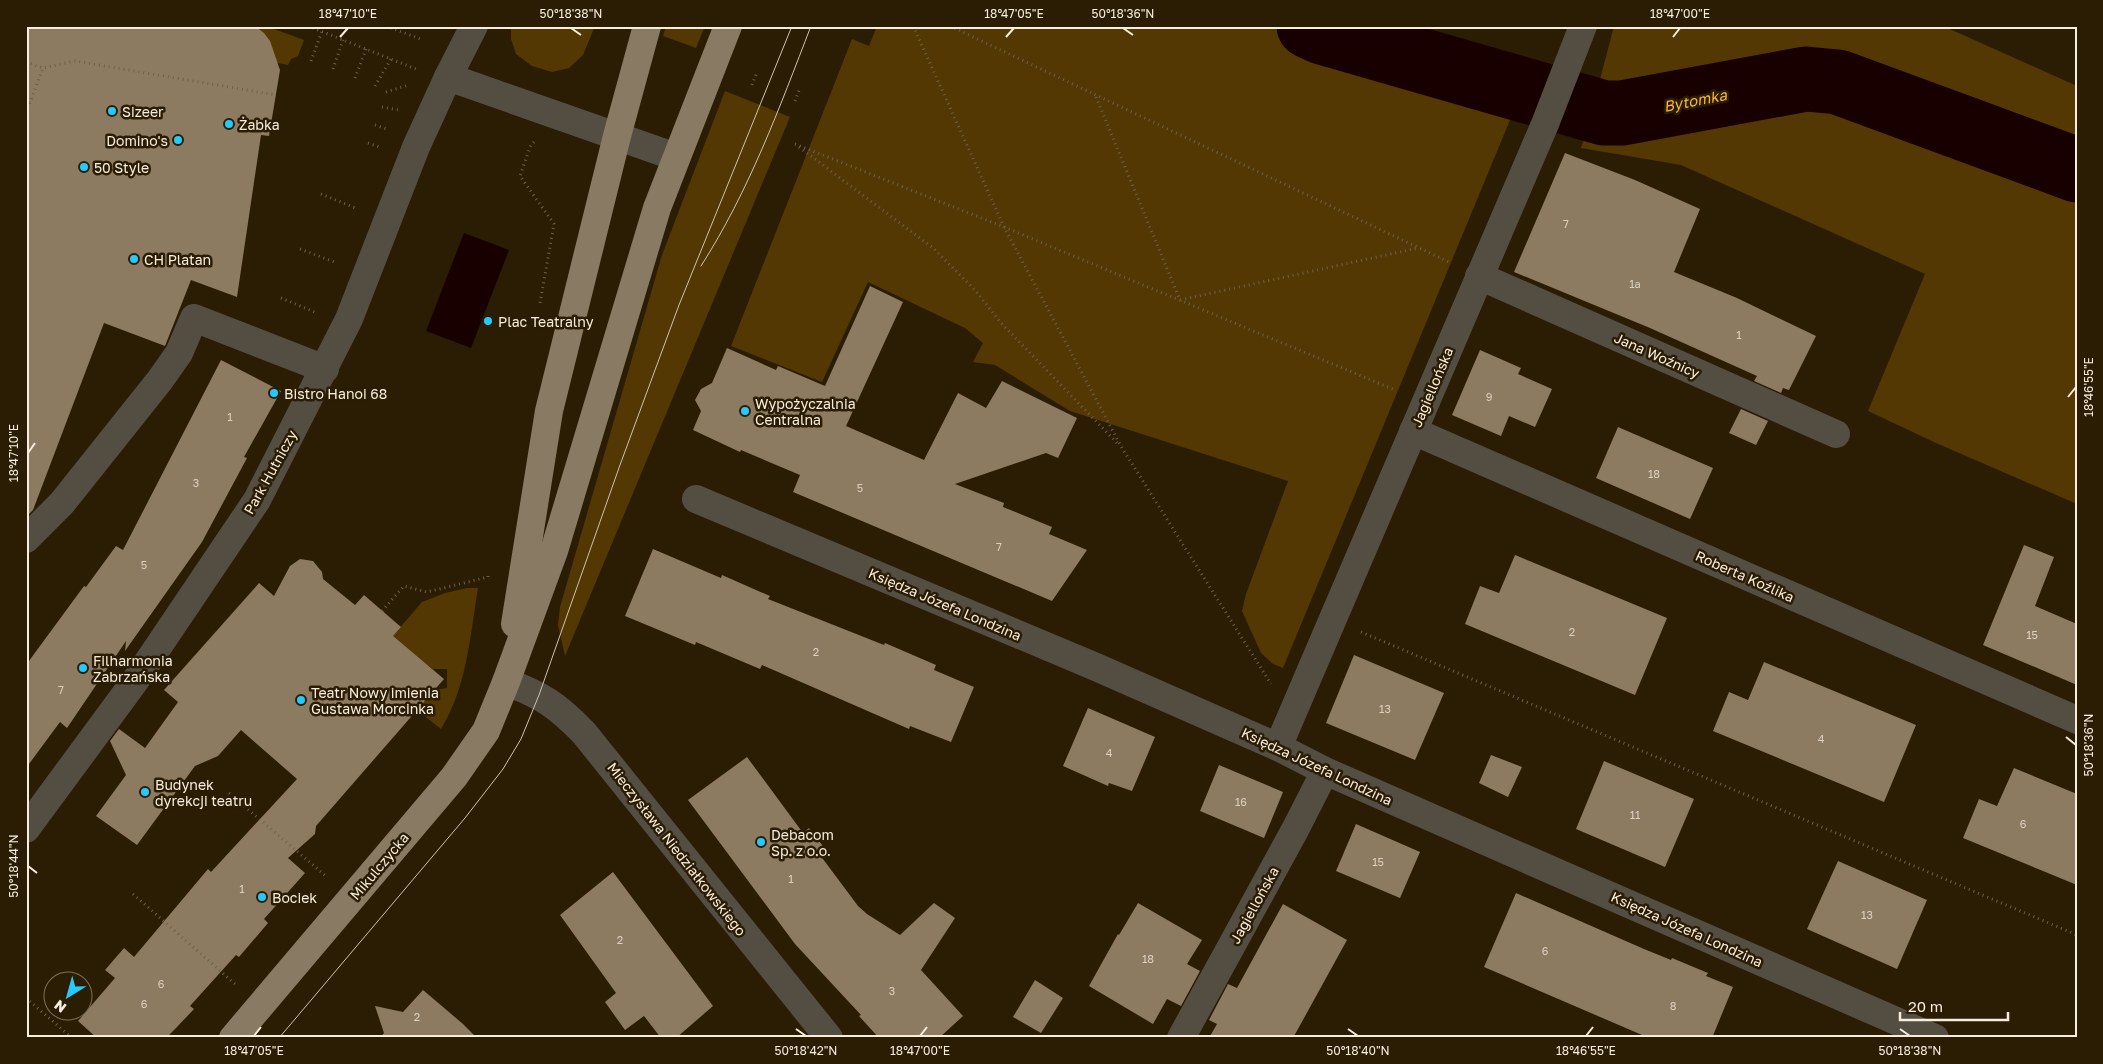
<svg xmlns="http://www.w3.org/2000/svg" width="2103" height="1064" font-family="'Golos Text',sans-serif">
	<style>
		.green { fill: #533803 }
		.water { fill: #180000 }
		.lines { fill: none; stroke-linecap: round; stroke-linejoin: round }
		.river { stroke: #180000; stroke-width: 65 }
		.building { fill: #8d7b61 }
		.path { stroke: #6d604b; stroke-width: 3; stroke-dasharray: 1 4; stroke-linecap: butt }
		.minor { stroke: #544d42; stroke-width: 28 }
		.major { stroke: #897a64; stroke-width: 28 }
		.tram { stroke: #cdc2b1; stroke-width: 1 }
		.ticks { fill: none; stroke: #f7edde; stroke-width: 2 }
		.poi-dot { fill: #25c9fe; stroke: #2b1c04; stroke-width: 2 }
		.labels { text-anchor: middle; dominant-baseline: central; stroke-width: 5; stroke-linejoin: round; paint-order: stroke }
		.number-label { font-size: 11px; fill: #dcd0bf }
		.poi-label { font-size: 14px; fill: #f7edde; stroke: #2b1c04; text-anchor: start }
		.street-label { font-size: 14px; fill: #f7edde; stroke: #2b1c04 }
		.water-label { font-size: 15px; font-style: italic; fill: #feb634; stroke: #2b1c04 }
		.neatline { fill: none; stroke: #f7edde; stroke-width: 2 }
		.ticks-label { font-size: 12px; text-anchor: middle; fill: #f7edde }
	</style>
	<rect width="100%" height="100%" fill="#2b1c04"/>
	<g class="green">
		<path d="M 255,26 L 266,26 L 304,40 L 298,56 L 291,59 L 288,65 L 272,62 C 270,43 271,38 255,26 Z"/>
		<path d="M 511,26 L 595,26 L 583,55 L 569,68 L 552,72 L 532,66 L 516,54 L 511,39 Z"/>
		<path d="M 666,26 L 705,26 L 696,48 L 663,36 Z"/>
		<path d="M 877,26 L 1279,26 L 1315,41 L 1515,108 L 1283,668 L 1273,664 L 1261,653 L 1242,611 L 1246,594 L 1288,481 L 1070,411 L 995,365 L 973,362 L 983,343 L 965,328 L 868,282 L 822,382 L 731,346 L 852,39 L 869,46 Z"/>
		<path d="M 1614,26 L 1943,26 L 2077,86 L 2077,148 L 1870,69 L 1774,67 L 1606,92 L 1598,87 Z"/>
		<path d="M 725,91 L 790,117 L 565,656 L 558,625 L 560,607 L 662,255 Z"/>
		<path d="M 1813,98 L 1869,114 L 2077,192 L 2077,504 L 1936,443 L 1868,411 L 1925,274 L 1681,165 L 1581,148 L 1587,130 C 1663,133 1739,114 1813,98 Z"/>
		<path d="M 467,588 L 478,588 C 470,636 467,687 441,729 L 417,710 L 434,690 L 447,688 L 447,669 L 433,669 L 391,638 L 422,602 L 445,593 Z"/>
	</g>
	<path class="water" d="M 464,233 L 509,250 L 471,348 L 426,331 Z"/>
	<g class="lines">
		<path class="river" d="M 1309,26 L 1322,32 L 1604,113 L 1622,113 L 1806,79 L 1838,82 L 2077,170"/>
	</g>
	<g class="building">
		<path d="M 26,26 L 255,26 L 264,33 L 270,41 L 280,70 L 269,136 L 261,135 L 237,297 L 191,280 L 165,346 L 104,323 L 33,510 L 26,517 Z"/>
		<path d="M 1565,153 L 1635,180 L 1700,209 L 1674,272 L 1737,298 L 1816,336 L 1789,390 L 1783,388 L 1781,393 L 1754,381 L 1757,376 L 1650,328 L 1514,272 Z"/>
		<path d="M 870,286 L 903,302 L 846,426 L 924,460 L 958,393 L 986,408 L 1002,381 L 1077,418 L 1058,458 L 1046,453 L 955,484 L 1004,503 L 1003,507 L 1052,527 L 1049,534 L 1087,550 L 1052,601 L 793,492 L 800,475 L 741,450 L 740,452 L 693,430 L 701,411 L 695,400 L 701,389 L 712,383 L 727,348 L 776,370 L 778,366 L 825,386 Z"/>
		<path d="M 1480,350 L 1521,368 L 1518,374 L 1552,389 L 1535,427 L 1509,416 L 1501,436 L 1452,415 Z"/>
		<path d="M 221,360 L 281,391 L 244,457 L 247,458 L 202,542 L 125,651 L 126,641 L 67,728 L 60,722 L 26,768 L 26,665 L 84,586 L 86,587 L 116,546 L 123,550 Z"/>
		<path d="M 1741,409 L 1768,421 L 1756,445 L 1729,433 Z"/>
		<path d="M 1618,427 L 1713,468 L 1690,519 L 1596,478 Z"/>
		<path d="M 2024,545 L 2054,557 L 2035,606 L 2077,624 L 2077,685 L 1983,645 Z"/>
		<path d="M 653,549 L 721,578 L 722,575 L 770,596 L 768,599 L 884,645 L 885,643 L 936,665 L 934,670 L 974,687 L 951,742 L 910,726 L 909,729 L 762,665 L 760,669 L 696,642 L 695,645 L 625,616 Z"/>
		<path d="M 1515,555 L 1667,618 L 1635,695 L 1465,624 L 1480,586 L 1499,593 Z"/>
		<path d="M 300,559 L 313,561 L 322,572 L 323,579 L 355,605 L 364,595 L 401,627 L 393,636 L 444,679 L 316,826 L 315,834 L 288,858 L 305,873 L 264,919 L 268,923 L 239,957 L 236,955 L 190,1006 L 194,1009 L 177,1027 L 166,1038 L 97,1038 L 78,1021 L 115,978 L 105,970 L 124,948 L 134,957 L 208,869 L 211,872 L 297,779 L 241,730 L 218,756 L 195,766 L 137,845 L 96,816 L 126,775 L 110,741 L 119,729 L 145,748 L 178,702 L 164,690 L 259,583 L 274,596 L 290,566 Z"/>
		<path d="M 1354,655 L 1444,693 L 1415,760 L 1326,723 Z"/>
		<path d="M 1764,662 L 1916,725 L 1884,802 L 1713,731 L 1729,692 L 1748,700 Z"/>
		<path d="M 1088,708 L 1155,737 L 1132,791 L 1109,783 L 1108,786 L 1063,766 Z"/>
		<path d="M 1491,755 L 1522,767 L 1508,797 L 1479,783 Z"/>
		<path d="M 747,757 L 803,833 L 809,828 L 826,850 L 820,855 L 858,906 L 867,914 L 900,935 L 934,903 L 955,918 L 921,970 L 963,1016 L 939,1038 L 879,1038 L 859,1016 L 861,1015 L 795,944 L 688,800 Z"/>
		<path d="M 1604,761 L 1694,799 L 1665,867 L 1576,829 Z"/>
		<path d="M 1219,765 L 1283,792 L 1264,838 L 1200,811 Z"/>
		<path d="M 2014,768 L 2077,794 L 2077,885 L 1963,838 L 1979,799 L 1997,806 Z"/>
		<path d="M 1356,824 L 1420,852 L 1400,898 L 1336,871 Z"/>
		<path d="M 1838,861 L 1927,900 L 1897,969 L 1807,929 Z"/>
		<path d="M 613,872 L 713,1006 L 676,1038 L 661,1038 L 644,1016 L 625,1030 L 605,1002 L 616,993 L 560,915 Z"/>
		<path d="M 1516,893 L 1644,949 L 1671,960 L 1672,958 L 1708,973 L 1706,976 L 1733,987 L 1712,1038 L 1649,1038 L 1484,967 Z"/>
		<path d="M 1138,903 L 1202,940 L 1187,964 L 1200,971 L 1181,1006 L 1167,999 L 1153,1024 L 1089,986 L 1118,934 L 1119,935 Z"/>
		<path d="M 1283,904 L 1347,940 L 1293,1038 L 1209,1038 L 1217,1024 L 1209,1020 L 1228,984 L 1237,988 Z"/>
		<path d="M 1035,980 L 1063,998 L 1041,1033 L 1013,1017 Z"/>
		<path d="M 423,990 L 463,1024 L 477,1038 L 380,1038 L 384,1033 L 375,1006 L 403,1012 Z"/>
	</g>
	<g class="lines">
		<g class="path">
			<path d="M 308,26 L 416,69"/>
			<path d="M 386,26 L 423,40"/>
			<path d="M 915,26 L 914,28 L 1004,227 L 1122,448 L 1271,684"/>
			<path d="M 950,26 L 1451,263"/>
			<path d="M 311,61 L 322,31"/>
			<path d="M 26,62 L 43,68 L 75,61 L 276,95"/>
			<path d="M 333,69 L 343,40"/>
			<path d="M 355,78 L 366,49"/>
			<path d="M 752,85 L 757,72"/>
			<path d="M 375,86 L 391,59"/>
			<path d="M 386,92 L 409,85"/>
			<path d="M 1096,97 L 1180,300 L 1418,248"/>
			<path d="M 795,101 L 800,88"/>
			<path d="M 382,107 L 399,110"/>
			<path d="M 26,113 L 43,68"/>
			<path d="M 375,125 L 389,130"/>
			<path d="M 534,142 L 530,147 L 520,176 L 554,224 L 540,303"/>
			<path d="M 368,143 L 382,148"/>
			<path d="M 795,144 L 1004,227 L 1395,390"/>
			<path d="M 799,147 L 933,248 L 975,290 L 1001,323 L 1119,445"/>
			<path d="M 321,194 L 358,209"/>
			<path d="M 300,249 L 337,263"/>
			<path d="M 281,298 L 317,313"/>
			<path d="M 382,611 L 404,586 L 427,592 L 488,577 L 488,574"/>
			<path d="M 1361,632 L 2077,935"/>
			<path d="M 229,793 L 327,877"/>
			<path d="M 133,894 L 235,984"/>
			<path d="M 26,998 L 72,1038"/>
		</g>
		<g class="minor">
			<path d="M 448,77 L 676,157"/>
			<path d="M 1479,276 L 1836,434"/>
			<path d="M 1413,431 L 2077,720"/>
			<path d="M 696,499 L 1096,667 L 1278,747 L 1325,771 L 1935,1038"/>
			<path d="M 26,539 L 62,503 L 160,380 L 179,353 L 194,318 L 325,369"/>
			<path d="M 506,682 C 542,695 558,706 584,733 L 829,1038"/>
			<path d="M 1278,747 L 1545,124 L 1583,26"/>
			<path d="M 26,829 L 135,681 L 257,500 L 349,319 L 416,147 L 448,77 L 474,26"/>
			<path d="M 1181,1038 L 1296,828 L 1325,771"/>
		</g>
		<g class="major">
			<path d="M 515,624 L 549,411 L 617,136 L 647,26"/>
			<path d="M 233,1038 L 454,777 L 486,731 L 506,682 L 554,551 L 657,208 L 728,26"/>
		</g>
		<g class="tram">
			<path d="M 701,266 C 749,191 779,109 811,26"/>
			<path d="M 279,1038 L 465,818 L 503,769 L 521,739 L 539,695 L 620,465 L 679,305 L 792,26"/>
		</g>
	</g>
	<path class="ticks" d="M 571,28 L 581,35M 1123,28 L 1133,35M 340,37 L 348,28M 1006,37 L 1014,28M 1673,37 L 1680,28M 2068,397 L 2076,387M 28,453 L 35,443M 2066,737 L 2076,745M 28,866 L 37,873M 796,1029 L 806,1036M 1348,1029 L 1358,1036M 1900,1029 L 1910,1036M 254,1036 L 261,1027M 920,1036 L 927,1027M 1586,1036 L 1593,1027"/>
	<g class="poi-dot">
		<circle cx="112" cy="111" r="5"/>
		<circle cx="229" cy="124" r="5"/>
		<circle cx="178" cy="140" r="5"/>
		<circle cx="84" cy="167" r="5"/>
		<circle cx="134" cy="259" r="5"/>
		<circle cx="488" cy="321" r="5"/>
		<circle cx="274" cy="393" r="5"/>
		<circle cx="745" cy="411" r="5"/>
		<circle cx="83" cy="668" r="5"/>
		<circle cx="301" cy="700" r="5"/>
		<circle cx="145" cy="792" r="5"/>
		<circle cx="761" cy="842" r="5"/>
		<circle cx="262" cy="897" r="5"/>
	</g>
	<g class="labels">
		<g class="number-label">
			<text x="1566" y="223">7</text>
			<text x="1635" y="283">1a</text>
			<text x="1739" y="334">1</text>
			<text x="1489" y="396">9</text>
			<text x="230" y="416">1</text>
			<text x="1654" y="473">18</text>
			<text x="196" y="482">3</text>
			<text x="860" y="487">5</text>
			<text x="999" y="546">7</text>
			<text x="144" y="564">5</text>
			<text x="1572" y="631">2</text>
			<text x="2032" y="634">15</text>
			<text x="816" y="651">2</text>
			<text x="61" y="689">7</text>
			<text x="1385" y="708">13</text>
			<text x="1821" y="738">4</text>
			<text x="1109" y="752">4</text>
			<text x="1241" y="801">16</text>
			<text x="1635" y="814">11</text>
			<text x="2023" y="823">6</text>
			<text x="1378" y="861">15</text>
			<text x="791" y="878">1</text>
			<text x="242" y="888">1</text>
			<text x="1867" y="914">13</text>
			<text x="620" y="939">2</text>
			<text x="1545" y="950">6</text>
			<text x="1148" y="958">18</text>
			<text x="161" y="983">6</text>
			<text x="892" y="990">3</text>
			<text x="144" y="1003">6</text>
			<text x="1673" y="1005">8</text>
			<text x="417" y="1016">2</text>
		</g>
		<g class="poi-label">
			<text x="122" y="111">Sizeer</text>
			<text x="239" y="124">Żabka</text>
			<text x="168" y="140" text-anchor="end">Domino's</text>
			<text x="94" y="167">50 Style</text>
			<text x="144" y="259">CH Platan</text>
			<text x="498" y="321">Plac Teatralny</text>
			<text x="284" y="393">Bistro Hanoi 68</text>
			<text x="755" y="403">Wypożyczalnia<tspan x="755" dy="16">Centralna</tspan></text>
			<text x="93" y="660">Filharmonia<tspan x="93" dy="16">Zabrzańska</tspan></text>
			<text x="311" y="692">Teatr Nowy imienia<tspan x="311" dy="16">Gustawa Morcinka</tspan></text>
			<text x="155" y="784">Budynek<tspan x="155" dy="16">dyrekcji teatru</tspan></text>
			<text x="771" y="834">Debacom<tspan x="771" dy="16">Sp. z o.o.</tspan></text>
			<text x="272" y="897">Bociek</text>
		</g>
		<g class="street-label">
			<text transform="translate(1657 355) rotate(24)">Jana Woźnicy</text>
			<text transform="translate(1432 387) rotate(-67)">Jagiellońska</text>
			<text transform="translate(270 472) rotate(-61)">Park Hutniczy</text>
			<text transform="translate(1745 576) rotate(24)">Roberta Koźlika</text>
			<text transform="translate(945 604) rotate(23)">Księdza Józefa Londzina</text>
			<text transform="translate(1317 766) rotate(25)">Księdza Józefa Londzina</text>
			<text transform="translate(677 849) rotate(52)">Mieczysława Niedziałkowskiego</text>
			<text transform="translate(379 866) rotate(-50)">Mikulczycka</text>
			<text transform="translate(1254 905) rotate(-61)">Jagiellońska</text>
			<text transform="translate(1687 929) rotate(24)">Księdza Józefa Londzina</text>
		</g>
		<g class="water-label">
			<text transform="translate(1695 100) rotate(-11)">Bytomka</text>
		</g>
	</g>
	<rect width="2103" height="1064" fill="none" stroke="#2b1c04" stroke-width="55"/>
	<g transform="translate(68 996) rotate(217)"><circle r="24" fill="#2b1c04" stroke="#7d705b"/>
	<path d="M0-4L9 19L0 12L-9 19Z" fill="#25c9fe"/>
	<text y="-8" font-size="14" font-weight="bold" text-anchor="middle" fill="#f7edde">N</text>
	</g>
	<path d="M1900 1012v8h108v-8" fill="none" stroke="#f7edde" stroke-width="2.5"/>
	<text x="1908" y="1012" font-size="15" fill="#f7edde" stroke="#2b1c04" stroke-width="4" paint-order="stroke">20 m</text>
	<rect x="28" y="28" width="2048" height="1008" class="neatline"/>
	<g class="ticks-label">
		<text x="348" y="18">18°47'10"E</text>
		<text x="571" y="18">50°18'38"N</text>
		<text x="1014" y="18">18°47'05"E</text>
		<text x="1123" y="18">50°18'36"N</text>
		<text x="1680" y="18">18°47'00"E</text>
		<text transform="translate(2089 387) rotate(-90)" y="4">18°46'55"E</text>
		<text transform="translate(14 453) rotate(-90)" y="4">18°47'10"E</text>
		<text transform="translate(2089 745) rotate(-90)" y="4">50°18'36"N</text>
		<text transform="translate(14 866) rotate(-90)" y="4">50°18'44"N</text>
		<text x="254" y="1055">18°47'05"E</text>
		<text x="806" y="1055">50°18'42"N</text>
		<text x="920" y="1055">18°47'00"E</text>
		<text x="1358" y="1055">50°18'40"N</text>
		<text x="1586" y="1055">18°46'55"E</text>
		<text x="1910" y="1055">50°18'38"N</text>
	</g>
</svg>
